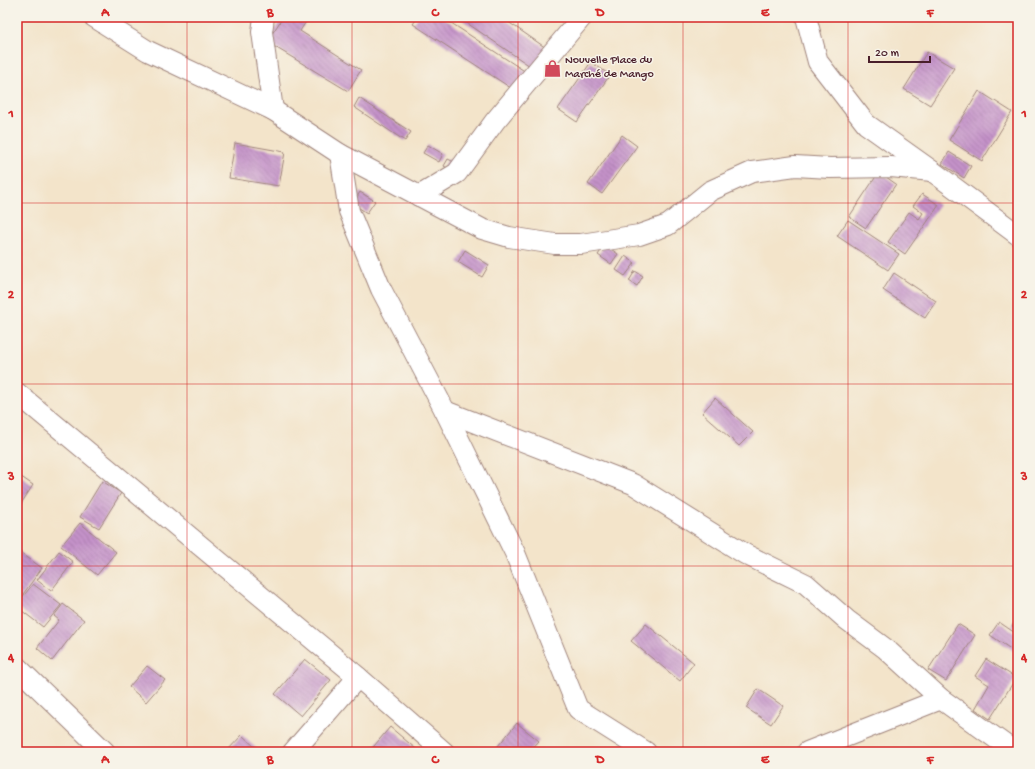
<svg xmlns="http://www.w3.org/2000/svg" width="1035" height="769" font-family="'Gochi Hand',sans-serif">
	<style>
		.building { fill: url(#building-back-hatch) }
		.lines { fill: none; stroke-linecap: round; stroke-linejoin: round }
		.street-casing { stroke: #9e827a; stroke-width: 22 }
		.street { stroke: #fff; stroke-width: 20 }
		.grid { fill: none; stroke: #d62828; stroke-width: 1; stroke-opacity: 0.55 }
		.labels { text-anchor: middle; dominant-baseline: central; stroke-width: 3; stroke-linejoin: round; paint-order: stroke }
		.poi-label { font-size: 12px; fill: #4a1f2b; stroke: #f7f3e8; text-anchor: start }
		.neatline { fill: none; stroke: #d62828; stroke-width: 1.5 }
		.grid-label { font-size: 13px; text-anchor: middle; font-weight: bold; fill: #d62828 }
	</style>
	<defs>
		<pattern id="building-back-hatch" width="6" height="6" patternUnits="userSpaceOnUse"><rect width="6" height="6" fill="#c492c9"/><path d="M-1 5l2 2M0 0l6 6M5-1l2 2" fill="none" stroke="#a177a3"/></pattern>
	</defs>
	<rect width="100%" height="100%" fill="#f7f3e8"/>
	<filter id="ink" filterUnits="userSpaceOnUse"><feTurbulence type="fractalNoise" baseFrequency=".025" numOctaves="2"/><feDisplacementMap in="SourceGraphic" scale="8" xChannelSelector="R" yChannelSelector="G"/><feConvolveMatrix kernelMatrix="1 2 1 2 8 2 1 2 1" color-interpolation-filters="sRGB"/></filter>
	<filter id="wash" filterUnits="userSpaceOnUse"><feTurbulence type="fractalNoise" baseFrequency=".012" numOctaves="4" result="noise"/><feDisplacementMap in="SourceGraphic" scale="16" xChannelSelector="R" yChannelSelector="G"/><feGaussianBlur stdDeviation="0.9" result="paint"/><feColorMatrix in="noise" values="0 0 0 0 0 0 0 0 0 0 0 0 0 0 0 0 0 1.4 0 .05"/><feComposite in="paint" operator="in"/></filter>
	<g filter="url(#wash)">
		<rect width="100%" height="100%" fill="#f3e4ca"/>
		<g id="blocks">
			<g class="building">
				<path d="M 283,17 L 309,17 L 300,31 L 361,70 L 348,91 L 275,47 L 270,37 Z"/>
				<path d="M 418,17 L 442,17 L 529,74 L 517,92 L 413,24 Z"/>
				<path d="M 458,17 L 501,17 L 546,48 L 533,68 Z"/>
				<path d="M 927,52 L 954,68 L 930,105 L 904,89 Z"/>
				<path d="M 591,62 L 610,75 L 577,122 L 558,109 Z"/>
				<path d="M 979,91 L 1012,112 L 982,161 L 949,140 Z"/>
				<path d="M 359,98 L 411,132 L 405,141 L 354,107 Z"/>
				<path d="M 622,135 L 637,146 L 602,194 L 588,184 Z"/>
				<path d="M 235,143 L 285,152 L 279,186 L 229,178 Z"/>
				<path d="M 428,145 L 443,154 L 439,162 L 423,153 Z"/>
				<path d="M 949,152 L 971,166 L 964,178 L 942,164 Z"/>
				<path d="M 448,159 L 460,165 L 455,173 L 444,166 Z"/>
				<path d="M 879,172 L 896,184 L 866,228 L 849,217 Z"/>
				<path d="M 360,192 L 375,201 L 367,213 L 353,204 Z"/>
				<path d="M 922,194 L 939,205 L 905,254 L 888,242 L 909,212 L 919,219 L 923,213 L 913,206 Z"/>
				<path d="M 848,220 L 899,254 L 888,270 L 837,236 Z"/>
				<path d="M 605,245 L 618,254 L 611,264 L 598,255 Z"/>
				<path d="M 465,250 L 489,265 L 482,277 L 458,262 Z"/>
				<path d="M 625,256 L 635,263 L 625,276 L 616,270 Z"/>
				<path d="M 635,271 L 643,276 L 637,286 L 629,281 Z"/>
				<path d="M 894,273 L 936,301 L 925,318 L 883,290 Z"/>
				<path d="M 715,398 L 753,432 L 739,446 L 702,413 Z"/>
				<path d="M 17,474 L 33,485 L 17,510 Z"/>
				<path d="M 102,481 L 121,493 L 99,528 L 80,517 Z"/>
				<path d="M 80,523 L 116,552 L 97,575 L 61,546 Z"/>
				<path d="M 17,550 L 42,568 L 18,601 L 17,600 Z"/>
				<path d="M 59,551 L 73,562 L 51,591 L 37,580 Z"/>
				<path d="M 33,584 L 61,605 L 43,627 L 17,607 L 17,604 Z"/>
				<path d="M 63,604 L 84,620 L 52,661 L 37,648 L 59,620 L 54,616 Z"/>
				<path d="M 1018,617 L 1018,629 L 1012,626 Z"/>
				<path d="M 999,622 L 1018,635 L 1018,654 L 990,635 Z"/>
				<path d="M 646,624 L 694,663 L 680,681 L 631,641 Z"/>
				<path d="M 958,624 L 975,635 L 946,681 L 928,670 Z"/>
				<path d="M 305,659 L 331,680 L 301,716 L 275,694 Z"/>
				<path d="M 986,659 L 1016,678 L 990,719 L 975,709 L 989,685 L 975,676 Z"/>
				<path d="M 147,666 L 165,680 L 146,702 L 129,687 Z"/>
				<path d="M 758,689 L 783,706 L 771,724 L 746,708 Z"/>
				<path d="M 517,723 L 539,741 L 529,752 L 493,752 Z"/>
				<path d="M 390,727 L 416,749 L 413,752 L 369,752 Z"/>
				<path d="M 242,735 L 258,750 L 257,752 L 226,752 Z"/>
			</g>
		</g>
	</g>
	<g filter="url(#ink)">
		<use href="#blocks" fill-opacity="0" stroke="#9e827a" stroke-width="1"/>
		<g class="lines">
			<defs>
				<g id="street">
					<path d="M 94,17 L 148,51 L 273,110 L 340,154 L 482,229 L 509,237 L 555,244 L 581,244 L 639,235 L 668,225 L 710,191 L 752,172 L 795,166 L 830,168 L 891,167 L 932,171"/>
					<path d="M 264,17 L 262,32 L 273,110"/>
					<path d="M 806,17 L 818,62 L 866,124 L 932,171 L 1018,235"/>
					<path d="M 340,154 L 349,211 L 381,289 L 445,411 L 515,553 L 578,709 L 646,752"/>
					<path d="M 419,196 L 457,173 L 495,121 L 582,17"/>
					<path d="M 17,393 L 358,677 L 444,752"/>
					<path d="M 445,411 L 633,484 L 745,554 L 806,584 L 847,620 L 886,649 L 941,699 L 1015,752"/>
					<path d="M 17,667 L 105,752"/>
					<path d="M 293,752 L 358,677"/>
					<path d="M 807,752 L 941,699"/>
				</g>
			</defs>
			<use href="#street" class="street-casing"/>
			<use href="#street" class="street"/>
		</g>
	</g>
	<path class="grid" d="M 187,17 L 187,752M 352,17 L 352,752M 518,17 L 518,752M 683,17 L 683,752M 848,17 L 848,752M 17,203 L 1018,203M 17,384 L 1018,384M 17,566 L 1018,566"/>
	<defs>
		<symbol id="shop-bare" viewBox="-9 -9 18 18"><path d="M-5-2.5h2.3a2.7 3.5 0 0 1 5.4 0H5L5.5 6h-11ZM-1.5-2.5h3a1.5 2.3 0 0 0-3 0Z" fill="#d1495b" stroke="#f7f3e8" stroke-width="2.5" paint-order="stroke"/></symbol>
	</defs>
	<g fill-rule="evenodd">
		<use href="#shop-bare" x="540" y="56" width="25" height="25"/>
	</g>
	<g class="labels">
		<g class="poi-label">
			<text x="565" y="61">Nouvelle Place du<tspan x="565" dy="14">Marché de Mango</tspan></text>
		</g>
	</g>
	<rect width="1035" height="769" fill="none" stroke="#f7f3e8" stroke-width="44"/>
	<path d="M869 56v6h61v-6" fill="none" stroke="#4a1f2b" stroke-width="2"/>
	<text x="875" y="56" font-size="12" fill="#4a1f2b" stroke="#f7f3e8" stroke-width="3" paint-order="stroke">20 m</text>
	<rect x="22" y="22" width="991" height="725" class="neatline"/>
	<g class="grid-label">
		<text x="105" y="16">A</text>
		<text x="270" y="16">B</text>
		<text x="435" y="16">C</text>
		<text x="600" y="16">D</text>
		<text x="765" y="16">E</text>
		<text x="930" y="16">F</text>
		<text x="11" y="117">1</text>
		<text x="1024" y="117">1</text>
		<text x="11" y="298">2</text>
		<text x="1024" y="298">2</text>
		<text x="11" y="480">3</text>
		<text x="1024" y="480">3</text>
		<text x="11" y="661">4</text>
		<text x="1024" y="661">4</text>
		<text x="105" y="763">A</text>
		<text x="270" y="763">B</text>
		<text x="435" y="763">C</text>
		<text x="600" y="763">D</text>
		<text x="765" y="763">E</text>
		<text x="930" y="763">F</text>
	</g>
</svg>
